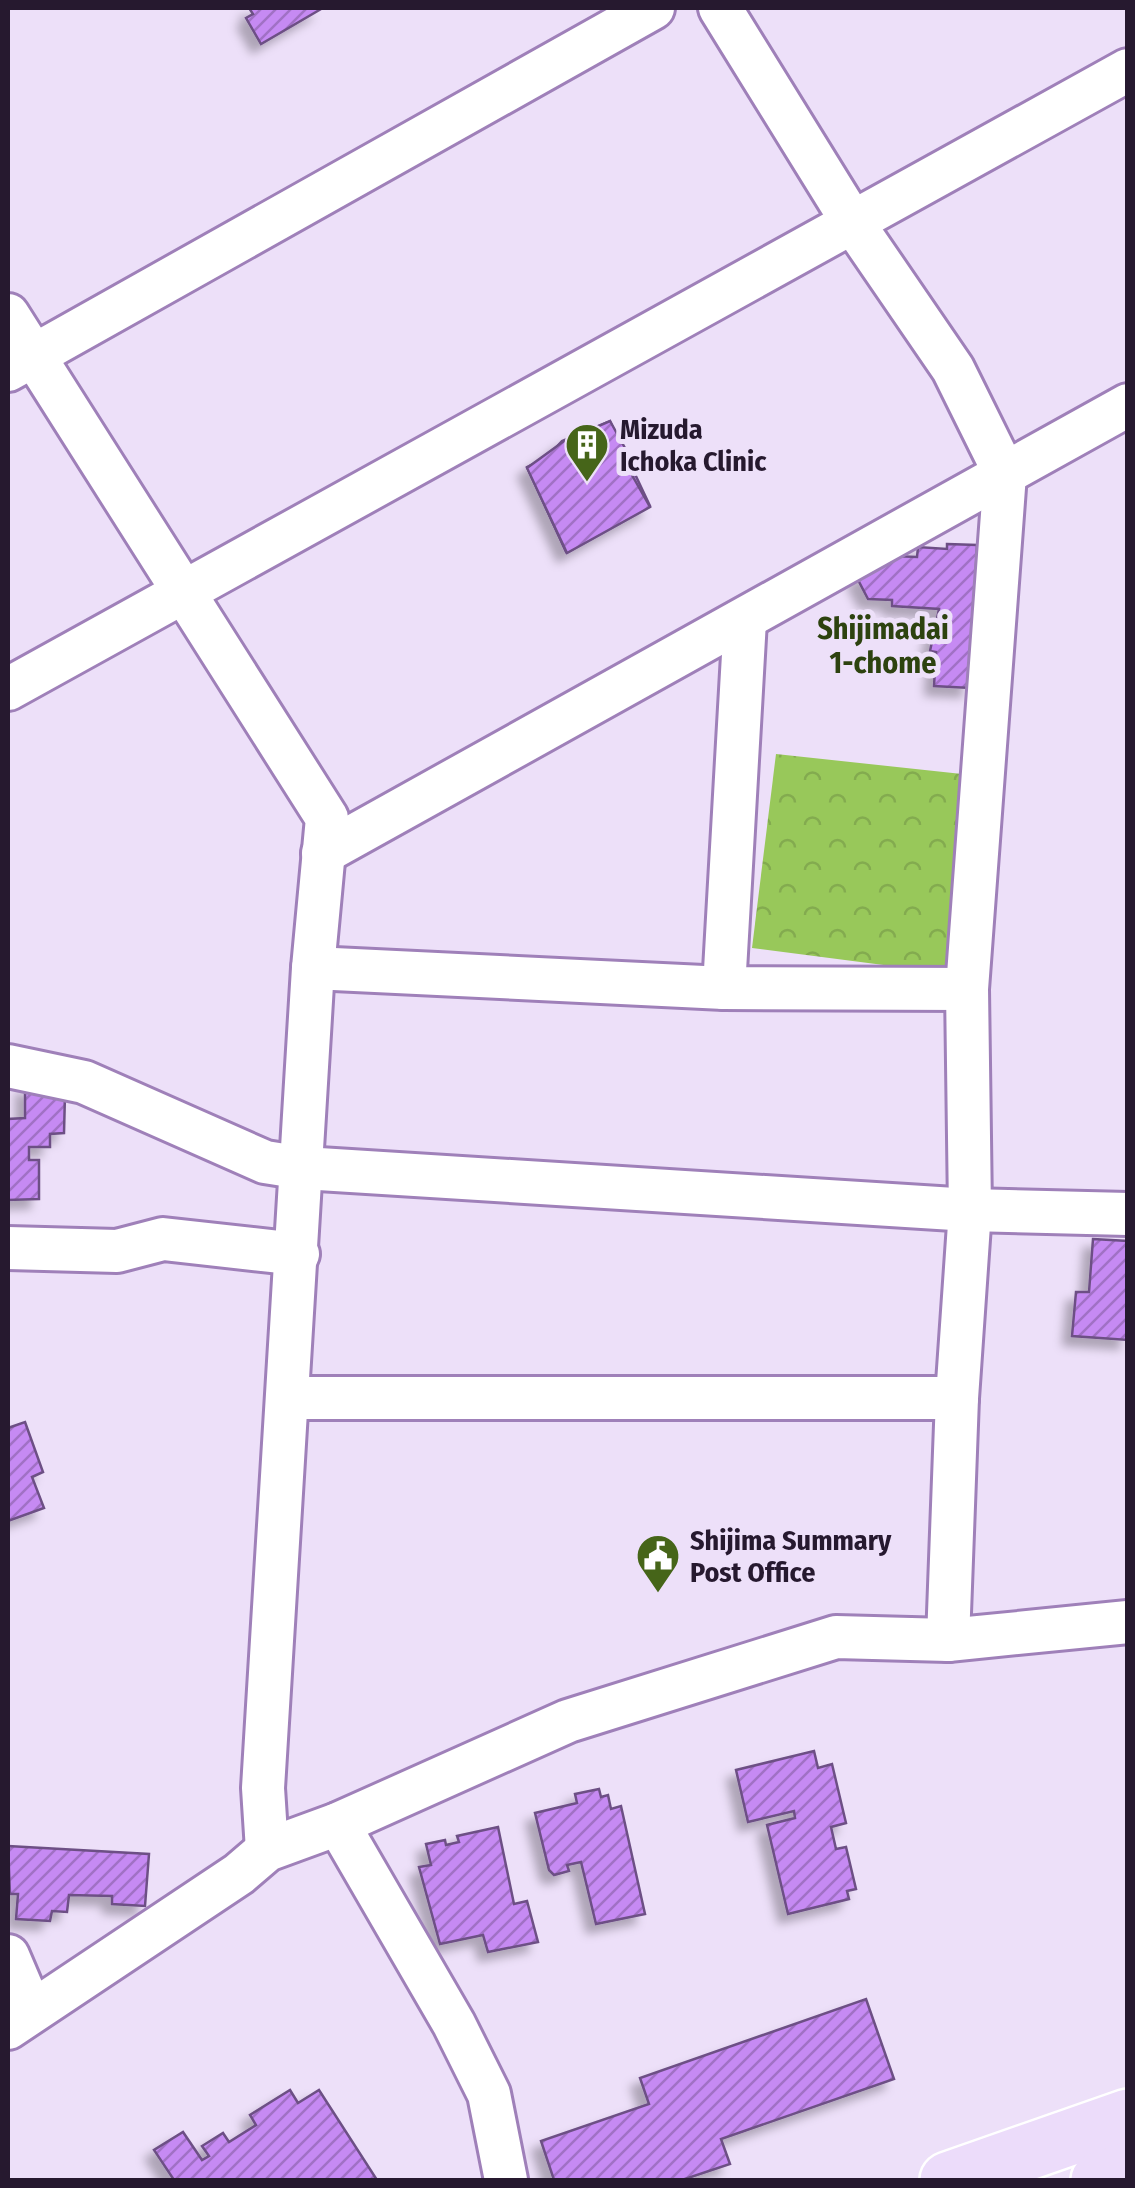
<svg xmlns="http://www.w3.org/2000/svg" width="1135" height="2188" font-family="'Fira Sans Condensed',sans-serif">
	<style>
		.park { fill: url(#park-crowns) }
		.building { fill: url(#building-hatch); stroke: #6d5085; stroke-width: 2.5; filter: url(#shadow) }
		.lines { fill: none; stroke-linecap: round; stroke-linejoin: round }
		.minor-casing { stroke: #9f80b9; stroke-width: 48 }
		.major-casing { stroke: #fff; stroke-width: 60 }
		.minor { stroke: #fff; stroke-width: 42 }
		.major { stroke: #ecdcfa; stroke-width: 55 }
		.labels { text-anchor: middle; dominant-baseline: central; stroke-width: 10; stroke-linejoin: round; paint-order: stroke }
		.poi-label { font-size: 28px; font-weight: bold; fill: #26192f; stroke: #ede0f9; text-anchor: start }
		.neighbourhood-label { font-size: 30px; font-weight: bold; fill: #2d420f; stroke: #ede0f9 }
	</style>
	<defs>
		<pattern id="park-crowns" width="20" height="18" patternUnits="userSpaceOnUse" patternTransform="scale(2.5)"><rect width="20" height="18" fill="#98c85a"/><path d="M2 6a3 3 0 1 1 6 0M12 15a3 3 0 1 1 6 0" fill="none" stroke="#83ab4f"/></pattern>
		<pattern id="building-hatch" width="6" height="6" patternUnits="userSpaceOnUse" patternTransform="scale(2.5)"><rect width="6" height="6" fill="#c68af3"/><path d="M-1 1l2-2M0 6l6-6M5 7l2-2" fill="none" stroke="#a170c5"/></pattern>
		<filter id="shadow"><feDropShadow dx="-9" dy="9" stdDeviation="5" flood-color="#0004"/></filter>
	</defs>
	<rect width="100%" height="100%" fill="#ede0f9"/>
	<path class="park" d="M 776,754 L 962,774 L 953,974 L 752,948 Z"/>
	<g class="building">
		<path d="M 249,8 L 320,8 L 321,9 L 261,44 L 246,18 L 253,14 Z"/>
		<path d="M 610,421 L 650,506 L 566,552 L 527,467 L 547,457 L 562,441 Z"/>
		<path d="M 610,421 L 630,457 L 624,461 L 650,507 L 567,553 L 527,468 L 564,441 Z"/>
		<path d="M 947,544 L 977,545 L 970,688 L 934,686 L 936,652 L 930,651 L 939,609 L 892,606 L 892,600 L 868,599 L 856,576 L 864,576 L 865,571 L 893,556 L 917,557 L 918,547 L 947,549 Z"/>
		<path d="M 25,1085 L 65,1094 L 64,1133 L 50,1134 L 50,1147 L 29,1147 L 29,1160 L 39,1160 L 39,1199 L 8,1200 L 8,1119 L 25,1118 Z"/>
		<path d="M 1093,1239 L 1128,1241 L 1128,1340 L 1072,1336 L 1076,1292 L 1089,1292 Z"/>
		<path d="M 25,1422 L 43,1472 L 32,1477 L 44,1508 L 8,1521 L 8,1428 Z"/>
		<path d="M 814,1751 L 818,1768 L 832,1764 L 846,1823 L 831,1827 L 836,1849 L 846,1847 L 856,1889 L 847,1891 L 849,1899 L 788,1914 L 767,1825 L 795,1818 L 794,1811 L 748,1822 L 736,1770 Z"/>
		<path d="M 599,1789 L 601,1797 L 608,1795 L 611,1809 L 621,1806 L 645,1914 L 596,1924 L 581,1862 L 567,1865 L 569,1871 L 554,1875 L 549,1870 L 535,1813 L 577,1803 L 575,1794 Z"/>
		<path d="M 498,1827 L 514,1904 L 527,1901 L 538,1942 L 488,1952 L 483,1935 L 440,1944 L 419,1867 L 431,1865 L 426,1844 L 445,1840 L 446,1845 L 459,1842 L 457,1836 Z"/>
		<path d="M 8,1846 L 149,1854 L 145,1906 L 112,1904 L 112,1896 L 69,1895 L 67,1912 L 52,1911 L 50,1921 L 16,1919 L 18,1894 L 10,1894 Z"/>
		<path d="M 866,1999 L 894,2079 L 721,2139 L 730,2164 L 682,2180 L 554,2180 L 541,2141 L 649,2104 L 640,2078 Z"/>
		<path d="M 290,2090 L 298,2103 L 319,2090 L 377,2180 L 174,2180 L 154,2150 L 183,2132 L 202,2160 L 209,2156 L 202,2146 L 223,2133 L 229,2142 L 256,2125 L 250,2115 Z"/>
	</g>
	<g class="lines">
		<defs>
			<g id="minor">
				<path d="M 720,8 L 853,223 L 953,369 L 1005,474 L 967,989 L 970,1210 L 957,1398 L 948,1640"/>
				<path d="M 8,315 L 327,818 L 313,968 L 263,1788 L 267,1850"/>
				<path d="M 8,370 L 653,8"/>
				<path d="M 8,689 L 1128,70"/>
				<path d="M 323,853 L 1128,405"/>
				<path d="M 313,968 L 724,988 L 967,989"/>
				<path d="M 724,988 L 745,620"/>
				<path d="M 8,1066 L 84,1082 L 265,1162 L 303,1168 L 970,1210 L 1128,1214"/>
				<path d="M 8,1248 L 117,1251 L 163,1239 L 298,1254"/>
				<path d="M 288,1398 L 957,1398"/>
				<path d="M 338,1824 L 454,2024 L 489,2094 L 506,2180"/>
				<path d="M 8,1956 L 31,2010"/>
				<path d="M 8,2028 L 239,1874 L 267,1850 L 338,1824 L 568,1721 L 836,1637 L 948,1640 L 1128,1622"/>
			</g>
			<g id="major">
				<path d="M 948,2180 L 1128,2117"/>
				<path d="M 1099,2180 L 1128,2170"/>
			</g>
		</defs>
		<use href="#minor" class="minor-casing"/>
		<use href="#major" class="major-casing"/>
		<use href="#minor" class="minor"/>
		<use href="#major" class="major"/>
	</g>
	<defs>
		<symbol id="building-pin" viewBox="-11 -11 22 30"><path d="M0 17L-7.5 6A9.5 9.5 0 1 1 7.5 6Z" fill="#466519" stroke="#ede0f9"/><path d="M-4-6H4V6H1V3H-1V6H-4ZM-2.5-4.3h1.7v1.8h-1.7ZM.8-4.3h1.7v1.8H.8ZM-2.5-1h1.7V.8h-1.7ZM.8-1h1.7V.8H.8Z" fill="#fff"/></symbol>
		<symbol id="civic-pin" viewBox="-11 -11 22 30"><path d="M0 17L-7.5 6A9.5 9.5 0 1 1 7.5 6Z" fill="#466519" stroke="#ede0f9"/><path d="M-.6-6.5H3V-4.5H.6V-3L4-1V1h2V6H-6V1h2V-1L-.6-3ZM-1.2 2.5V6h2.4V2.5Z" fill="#fff"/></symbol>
	</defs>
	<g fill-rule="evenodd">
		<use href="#building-pin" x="562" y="420" width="50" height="68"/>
		<use href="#civic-pin" x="633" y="1531" width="50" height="68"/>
	</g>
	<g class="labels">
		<g class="poi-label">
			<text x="620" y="429">Mizuda<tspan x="620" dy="32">Ichoka Clinic</tspan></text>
			<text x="690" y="1540">Shijima Summary<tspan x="690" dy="32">Post Office</tspan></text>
		</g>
		<g class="neighbourhood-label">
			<text x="883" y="629">Shijimadai<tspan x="883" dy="34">1-chome</tspan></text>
		</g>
	</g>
	<rect width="1135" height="2188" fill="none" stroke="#26192f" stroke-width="20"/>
</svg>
